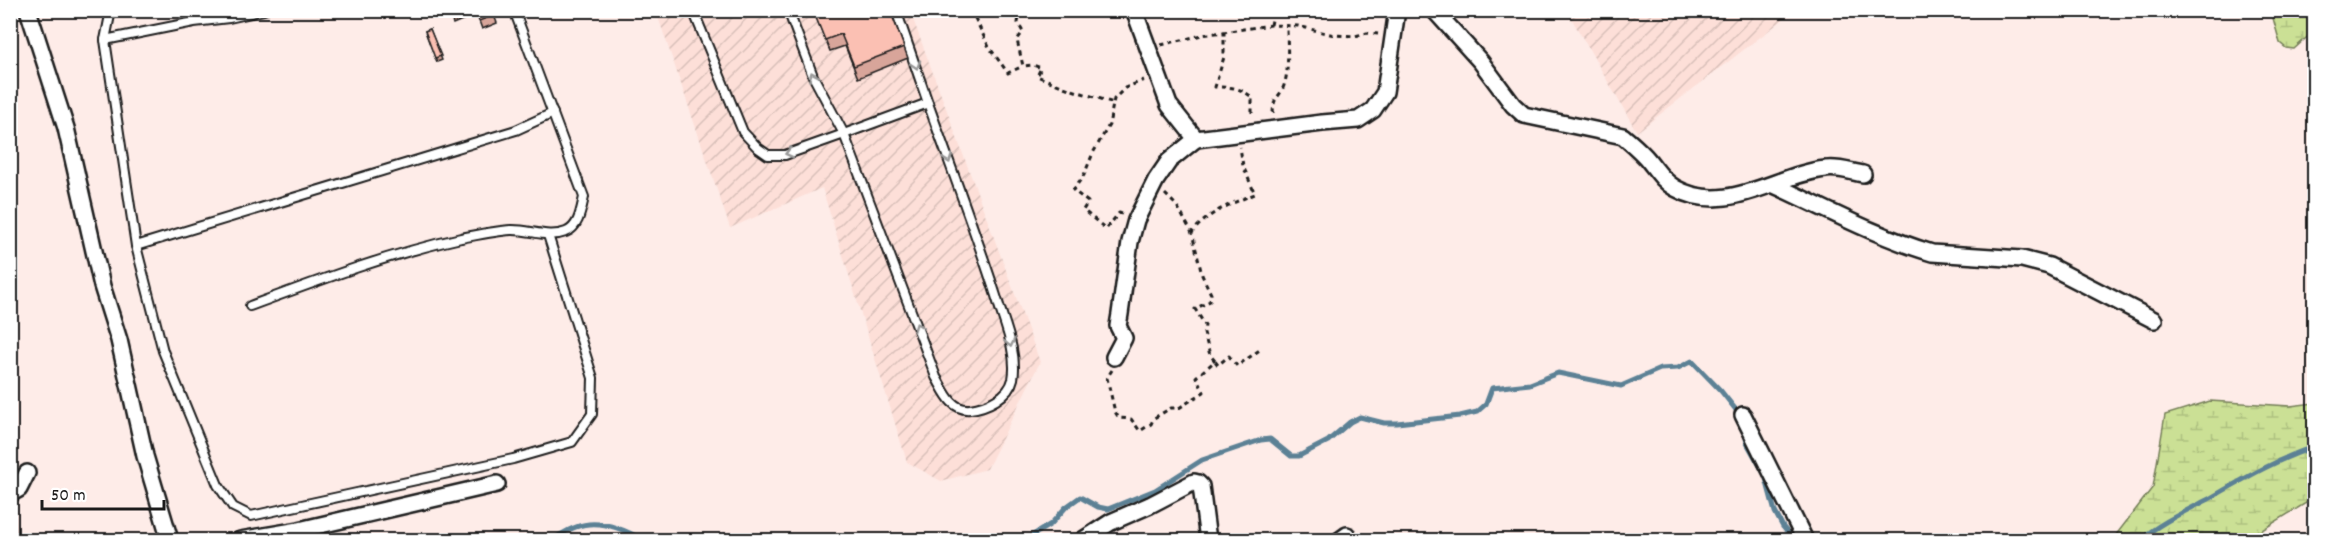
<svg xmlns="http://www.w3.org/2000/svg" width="2325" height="551" font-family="Dekko,sans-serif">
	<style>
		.industrial { fill: url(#industrial-furrows) }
		.wetland { fill: url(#wetland-marsh); stroke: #747e58; stroke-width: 1.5 }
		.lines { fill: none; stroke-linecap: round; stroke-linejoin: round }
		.stream { stroke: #5b8195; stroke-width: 5 }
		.service-casing { stroke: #1c1c1c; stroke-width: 12 }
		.minor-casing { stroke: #1c1c1c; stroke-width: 20 }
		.path { stroke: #1c1c1c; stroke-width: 3; stroke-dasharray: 4.5 4.5; stroke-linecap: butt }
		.service { stroke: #fff; stroke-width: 8 }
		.minor { stroke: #fff; stroke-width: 15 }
		.wall { fill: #d8a59a; stroke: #1c1c1c; stroke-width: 1.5 }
		.building { fill: #fbc0b3; stroke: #1c1c1c; stroke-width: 1.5 }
		.oneway { stroke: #999 }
	</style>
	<defs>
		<pattern id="industrial-furrows" width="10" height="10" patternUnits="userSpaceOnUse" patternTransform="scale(1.5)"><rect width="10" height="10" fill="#fddfd8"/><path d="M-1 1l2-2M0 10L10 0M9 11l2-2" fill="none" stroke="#d8bfb9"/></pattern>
		<pattern id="wetland-marsh" width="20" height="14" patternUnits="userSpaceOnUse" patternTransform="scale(1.5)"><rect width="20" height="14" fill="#cbe095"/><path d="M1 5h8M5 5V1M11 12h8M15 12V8" fill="none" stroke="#aec080"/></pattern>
	</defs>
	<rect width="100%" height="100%" fill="#feece8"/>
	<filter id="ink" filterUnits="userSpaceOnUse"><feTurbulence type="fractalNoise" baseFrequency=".0167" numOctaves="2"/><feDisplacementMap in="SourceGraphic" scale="12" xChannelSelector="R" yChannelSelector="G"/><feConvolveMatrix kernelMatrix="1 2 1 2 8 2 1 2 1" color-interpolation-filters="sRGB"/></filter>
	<g filter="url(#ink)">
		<g class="industrial">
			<path d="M 656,11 L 910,11 L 1040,362 L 987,469 L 941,481 L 907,462 L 822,188 L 730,228 Z"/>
			<path d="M 1567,11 L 1794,11 L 1637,132 Z"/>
		</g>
		<g class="wetland">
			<path d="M 2271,11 L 2314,11 L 2314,31 L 2294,49 L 2286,48 L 2280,43 Z"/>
			<path d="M 2210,401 L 2290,406 L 2314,403 L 2314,498 L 2246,540 L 2112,540 L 2153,487 L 2165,415 Z"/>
		</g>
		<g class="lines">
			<g class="stream">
				<path d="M 1745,433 L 1747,443 L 1765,475 L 1775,512 L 1783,527 L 1794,540"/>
				<path d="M 551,540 C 559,536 567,530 576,527 C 598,518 624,529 643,540"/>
				<path d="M 1025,540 L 1051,524 L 1066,507 L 1080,497 L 1098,507 L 1108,509 L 1155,490 L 1202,460 L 1261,440 L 1270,439 L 1291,456 L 1299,456 L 1328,441 L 1350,422 L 1360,417 L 1384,423 L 1397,423 L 1460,416 L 1477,412 L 1486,404 L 1492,388 L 1530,384 L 1558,373 L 1621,386 L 1660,369 L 1678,368 L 1692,361 L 1721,391 L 1740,415"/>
				<path d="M 2140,540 C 2160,523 2184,512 2207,500 C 2242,480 2277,459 2314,447"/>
			</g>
			<defs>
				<g id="service">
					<path d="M 111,10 L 105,40 L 194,22 L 229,18 L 264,10"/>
					<path d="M 693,10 L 743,132 L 758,148 L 768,155 L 785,155 L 844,134 L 936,377 C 944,390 951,411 970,409 C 986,407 1009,397 1013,379 C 1018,353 1004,323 997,299 C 976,233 951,168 928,103"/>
					<path d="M 788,10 L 813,76 L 844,134 L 928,103 L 896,10"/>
					<path d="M 105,40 L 136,246 L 163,351 L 218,485 L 233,507 L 251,516 L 513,459 L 572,442 L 592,414 L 593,378 L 548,235"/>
					<path d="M 136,246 L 516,130 L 553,113"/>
					<path d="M 250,306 C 320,280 389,254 461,238 C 477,235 495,231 511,230 C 529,229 548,239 566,232 C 579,227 581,210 584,197 L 514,10"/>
				</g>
				<g id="minor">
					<path d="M 28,10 L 66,128 L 102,286 L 119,340 L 145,456 L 170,540"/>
					<path d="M 1134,10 L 1169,105 L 1196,139 L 1322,123 L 1358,120 L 1373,110 L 1385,92 L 1397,10"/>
					<path d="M 1434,10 L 1481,62 L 1513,105 L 1524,115 L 1623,136 C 1632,144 1642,152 1649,161 C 1657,171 1663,181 1675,188 C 1727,217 1776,174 1826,169 C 1838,167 1851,172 1863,174"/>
					<path d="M 1774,185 C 1826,209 1878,237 1932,253 L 2022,259 L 2049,266 L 2154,320"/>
					<path d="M 1114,357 L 1124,338 L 1118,326 L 1120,314 L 1130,242 L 1136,220 L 1156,180 L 1169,161 L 1196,139"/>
					<path d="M 1743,415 L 1805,540"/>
					<path d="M 10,494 L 19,489 L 27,473"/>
					<path d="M 240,540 L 299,530 L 497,484"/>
					<path d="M 1083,540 L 1111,522 L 1150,505 L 1194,482 L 1198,483 L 1201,486 L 1208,540"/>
					<path d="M 1340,540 L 1347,535"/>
				</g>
			</defs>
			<use href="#service" class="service-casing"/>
			<use href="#minor" class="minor-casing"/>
			<g class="path">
				<path d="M 971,10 L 989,47 L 1008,73 L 1023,66"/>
				<path d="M 1020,10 L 1018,23 L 1023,32 L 1017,40 L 1023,66 L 1033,65 L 1041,68 L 1037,76 L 1069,89 L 1114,103"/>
				<path d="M 1271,25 L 1274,10"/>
				<path d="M 1224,31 L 1224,57 L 1215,87 C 1231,87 1239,87 1252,97 L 1252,116"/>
				<path d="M 1161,45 L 1202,35 L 1271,25 L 1298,26 L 1334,35 L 1355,36 L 1367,33 L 1379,34"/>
				<path d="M 1273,113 C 1274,95 1277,101 1283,88 C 1290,72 1287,44 1287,26"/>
				<path d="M 1165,194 L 1177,206 L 1192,233"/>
				<path d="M 1122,214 L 1119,213 L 1106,229 L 1083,210 L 1088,202 L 1073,190 L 1084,175 L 1093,153 L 1109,125 L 1114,99 L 1125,88 L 1144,80"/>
				<path d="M 1215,361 L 1210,355 L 1204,333 L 1205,325 L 1195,309 L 1210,301 L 1211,294 L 1202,275 L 1192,233 C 1207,213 1232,203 1255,194 L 1243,166 L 1240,147"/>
				<path d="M 1112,370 L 1107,378 L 1115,412 L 1119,418 L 1131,419 L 1140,431 L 1151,424 L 1154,418 L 1171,408 L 1179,408 L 1204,392 L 1196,377 L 1215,361 L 1218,365 L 1229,356 L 1237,366 L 1261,349"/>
			</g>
			<use href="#service" class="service"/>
			<use href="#minor" class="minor"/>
		</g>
		<g class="wall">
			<path d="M 464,10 L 467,18 L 453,24 L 450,14 Z"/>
			<path d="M 475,10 L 492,10 L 497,23 L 482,29 Z"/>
			<path d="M 813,10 L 832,12 L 890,10 L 908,58 L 858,78 L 845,46 L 830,51 Z"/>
			<path d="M 430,29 L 442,60 L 437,62 L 425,31 Z"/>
		</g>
		<g class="building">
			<path d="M 458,10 L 464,10 L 466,14 L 452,20 L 450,14 Z"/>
			<path d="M 475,10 L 492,10 L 494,15 L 479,21 Z"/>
			<path d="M 813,10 L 832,10 L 832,12 L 835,10 L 890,10 L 904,47 L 854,66 L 841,34 L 825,40 Z"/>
			<path d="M 430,29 L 441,56 L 435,58 L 425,31 Z"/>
		</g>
		<defs><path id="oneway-chevron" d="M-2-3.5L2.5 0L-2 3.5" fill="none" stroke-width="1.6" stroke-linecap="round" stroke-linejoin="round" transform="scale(1.5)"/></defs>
		<g class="oneway">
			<use href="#oneway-chevron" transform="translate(916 65) rotate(72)"/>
			<use href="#oneway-chevron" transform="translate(813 76) rotate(-114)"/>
			<use href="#oneway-chevron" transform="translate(789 153) rotate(166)"/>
			<use href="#oneway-chevron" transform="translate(948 159) rotate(70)"/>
			<use href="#oneway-chevron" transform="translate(918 327) rotate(-110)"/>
			<use href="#oneway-chevron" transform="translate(1010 343) rotate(78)"/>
		</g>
	</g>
	<rect width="2325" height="551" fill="none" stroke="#fff" stroke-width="36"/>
	<rect x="18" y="18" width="2289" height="515" fill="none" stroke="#1c1c1c" stroke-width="2" filter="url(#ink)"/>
	<path d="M42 500v9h122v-9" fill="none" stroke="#1c1c1c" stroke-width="3"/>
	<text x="51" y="500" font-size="18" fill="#1c1c1c" stroke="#ffffff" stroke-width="4.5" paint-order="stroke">50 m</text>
</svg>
